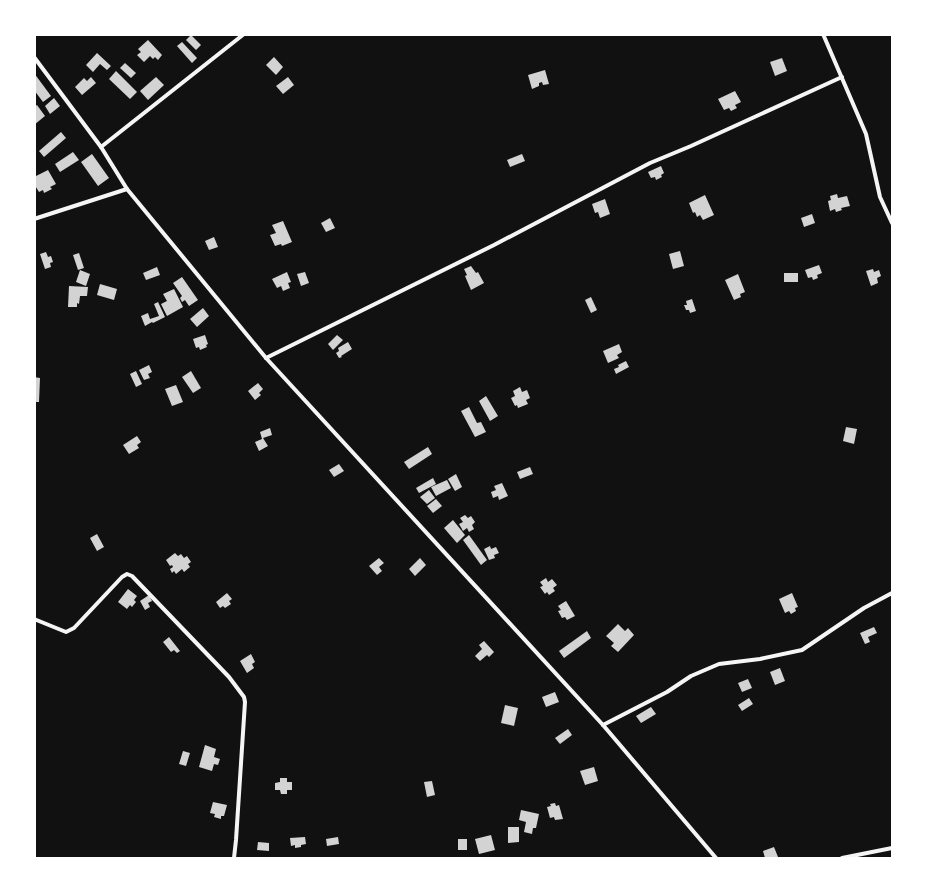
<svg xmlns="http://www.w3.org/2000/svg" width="927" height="893" font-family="Spectral,serif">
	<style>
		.building { fill: #d3d3d3 }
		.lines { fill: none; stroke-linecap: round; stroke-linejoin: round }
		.minor { stroke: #f5f5f5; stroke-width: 4 }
	</style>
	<rect width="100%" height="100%" fill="#111"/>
	<g class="building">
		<path d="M 191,35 L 201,45 L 196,50 L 186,40 Z"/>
		<path d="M 148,40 L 162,55 L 158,60 L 155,57 L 153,59 L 150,56 L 144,62 L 137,55 L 141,52 L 138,49 Z"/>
		<path d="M 182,42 L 197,58 L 192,63 L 177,46 Z"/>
		<path d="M 97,53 L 111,66 L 107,70 L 100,64 L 93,72 L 86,65 Z"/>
		<path d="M 274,57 L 283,67 L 276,75 L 266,65 Z"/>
		<path d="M 782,58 L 787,71 L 775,76 L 770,62 Z"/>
		<path d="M 125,63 L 136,73 L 131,78 L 120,68 Z"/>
		<path d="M 545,70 L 549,84 L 543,85 L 542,82 L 539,83 L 539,86 L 532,89 L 528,75 Z"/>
		<path d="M 116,71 L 137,92 L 130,99 L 109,79 Z"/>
		<path d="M 34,73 L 51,96 L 43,102 L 34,90 Z"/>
		<path d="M 91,77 L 96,83 L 82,95 L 75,87 L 84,78 L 87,81 Z"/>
		<path d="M 156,77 L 164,85 L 148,100 L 140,91 Z"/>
		<path d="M 288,77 L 294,85 L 283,94 L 276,86 Z"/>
		<path d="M 735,91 L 741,102 L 735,105 L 737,108 L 731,111 L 729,108 L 724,110 L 718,99 Z"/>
		<path d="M 54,98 L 60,106 L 50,114 L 45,106 Z"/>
		<path d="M 37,105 L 45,116 L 34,125 L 34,107 Z"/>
		<path d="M 61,132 L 66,138 L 44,157 L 39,151 Z"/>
		<path d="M 73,152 L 79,160 L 60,172 L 55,164 Z"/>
		<path d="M 92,154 L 109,178 L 98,186 L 81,162 Z"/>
		<path d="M 522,154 L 525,161 L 510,167 L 507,160 Z"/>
		<path d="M 661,166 L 664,173 L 661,175 L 662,177 L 656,180 L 655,177 L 651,178 L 648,172 Z"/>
		<path d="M 48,170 L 56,184 L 50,187 L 52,189 L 44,193 L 43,190 L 39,192 L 34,184 L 34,177 Z"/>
		<path d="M 837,194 L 838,198 L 847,196 L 850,206 L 841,208 L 842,210 L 836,212 L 835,209 L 830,211 L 828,201 L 831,200 L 830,196 Z"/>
		<path d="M 705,195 L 714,215 L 703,220 L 700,215 L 697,217 L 695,212 L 693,213 L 689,203 Z"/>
		<path d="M 605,199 L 610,214 L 600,218 L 598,212 L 595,213 L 592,204 Z"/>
		<path d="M 812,214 L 815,223 L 804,227 L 801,218 Z"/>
		<path d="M 330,218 L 335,228 L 326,232 L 321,223 Z"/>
		<path d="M 283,221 L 292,242 L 282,246 L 281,244 L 275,246 L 270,235 L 276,233 L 272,225 Z"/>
		<path d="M 214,237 L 218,247 L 209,250 L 205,241 Z"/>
		<path d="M 680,251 L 684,266 L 673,269 L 669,254 Z"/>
		<path d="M 46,252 L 48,257 L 51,256 L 53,262 L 50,263 L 51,267 L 45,269 L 40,254 Z"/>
		<path d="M 79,253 L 84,268 L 78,270 L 73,255 Z"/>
		<path d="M 819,265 L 822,273 L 817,275 L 818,278 L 813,280 L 812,277 L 808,278 L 805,270 Z"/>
		<path d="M 471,266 L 476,273 L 478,272 L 484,283 L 471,290 L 465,276 L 467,275 L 464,269 Z"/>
		<path d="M 157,267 L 160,275 L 146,280 L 143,273 Z"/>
		<path d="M 873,269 L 874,272 L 879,270 L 881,276 L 877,278 L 878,283 L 871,286 L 866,271 Z"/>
		<path d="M 80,270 L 90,274 L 86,286 L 76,282 Z"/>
		<path d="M 287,272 L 291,282 L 288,283 L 290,288 L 283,291 L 281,286 L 277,288 L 272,279 Z"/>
		<path d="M 305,272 L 309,283 L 301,286 L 297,274 Z"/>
		<rect x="784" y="273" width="14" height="9"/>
		<path d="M 738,274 L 745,292 L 740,294 L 741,297 L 734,300 L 725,280 Z"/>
		<path d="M 182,277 L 198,300 L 189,306 L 185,300 L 182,302 L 180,298 L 182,296 L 173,283 Z"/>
		<path d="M 100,284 L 117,289 L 114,300 L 97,295 Z"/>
		<path d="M 69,286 L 88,287 L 87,296 L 80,296 L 79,304 L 77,303 L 77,307 L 68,307 Z"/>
		<path d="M 174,289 L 183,307 L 167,316 L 161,304 L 167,301 L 163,294 Z"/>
		<path d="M 591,297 L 597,310 L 591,313 L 585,300 Z"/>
		<path d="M 692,299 L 696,311 L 690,313 L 689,310 L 686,310 L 684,305 L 687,305 L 686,301 Z"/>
		<path d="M 158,302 L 165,317 L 153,323 L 152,322 L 145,326 L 141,316 L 148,313 L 150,319 L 159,316 L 154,304 Z"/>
		<path d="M 203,308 L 209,316 L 197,327 L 190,319 Z"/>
		<path d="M 205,335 L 208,344 L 206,345 L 207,347 L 200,350 L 199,347 L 196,348 L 193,339 Z"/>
		<path d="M 337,335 L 343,340 L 333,350 L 328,344 Z"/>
		<path d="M 348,342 L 352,349 L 341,356 L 342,357 L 339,358 L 336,353 L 339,351 L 338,348 Z"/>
		<path d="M 619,344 L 622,352 L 617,355 L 619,358 L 608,363 L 603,351 Z"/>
		<path d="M 626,361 L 629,367 L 616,374 L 614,369 L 619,367 L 618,365 Z"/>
		<path d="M 149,365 L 152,372 L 148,374 L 150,378 L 144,380 L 139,370 Z"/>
		<path d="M 136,371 L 142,384 L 136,387 L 130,374 Z"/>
		<path d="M 191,371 L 201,388 L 193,393 L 182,377 Z"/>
		<path d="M 34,377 L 40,378 L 39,402 L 34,402 Z"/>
		<path d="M 258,383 L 263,389 L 259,393 L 261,395 L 255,400 L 248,391 Z"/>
		<path d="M 176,385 L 183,402 L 172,406 L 165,389 Z"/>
		<path d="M 520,387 L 522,392 L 527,390 L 530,398 L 526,400 L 528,404 L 518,408 L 517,405 L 515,406 L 511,398 L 515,396 L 513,391 Z"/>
		<path d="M 486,396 L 498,416 L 490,421 L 479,401 Z"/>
		<path d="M 469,407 L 477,423 L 481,422 L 486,432 L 475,437 L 461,411 Z"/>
		<path d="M 846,427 L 857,429 L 854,444 L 843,441 Z"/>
		<path d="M 270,428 L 272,435 L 263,438 L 268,446 L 259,451 L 255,442 L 262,439 L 260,432 Z"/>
		<path d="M 137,436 L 141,442 L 137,445 L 139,448 L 129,454 L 123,445 Z"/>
		<path d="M 428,447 L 432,454 L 409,469 L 404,462 Z"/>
		<path d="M 339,464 L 344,471 L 334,477 L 329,470 Z"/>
		<path d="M 530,467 L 533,474 L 520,479 L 517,472 Z"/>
		<path d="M 456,474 L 462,487 L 455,491 L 448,479 Z"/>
		<path d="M 433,478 L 436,484 L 419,493 L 416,488 Z"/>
		<path d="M 447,480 L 451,488 L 436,496 L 431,487 Z"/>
		<path d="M 502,483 L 508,496 L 499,500 L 498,496 L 493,498 L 491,492 L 496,490 L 494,486 Z"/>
		<path d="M 429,490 L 435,498 L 427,504 L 420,497 Z"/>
		<path d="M 436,499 L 442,506 L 433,513 L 427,506 Z"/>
		<path d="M 465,515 L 468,518 L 471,516 L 475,522 L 472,525 L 474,529 L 469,532 L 467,528 L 463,531 L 459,524 L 463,522 L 460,518 Z"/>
		<path d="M 453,520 L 465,535 L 457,543 L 444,528 Z"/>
		<path d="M 97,534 L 104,547 L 97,551 L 90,538 Z"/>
		<path d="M 469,535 L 487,560 L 481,565 L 463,540 Z"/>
		<path d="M 490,546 L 491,549 L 496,547 L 499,553 L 494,555 L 495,558 L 489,560 L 484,549 Z"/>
		<path d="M 175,553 L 178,556 L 181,554 L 184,558 L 187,556 L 191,562 L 188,564 L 190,567 L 184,572 L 182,569 L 176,574 L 174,571 L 172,573 L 170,569 L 173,567 L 172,565 L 170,566 L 166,560 Z"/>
		<path d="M 379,558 L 384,563 L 379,567 L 382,571 L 377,575 L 369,566 Z"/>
		<path d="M 420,558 L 426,565 L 415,576 L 409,569 Z"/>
		<path d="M 546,578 L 548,582 L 552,579 L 557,585 L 553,588 L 555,591 L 549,595 L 547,592 L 545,594 L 540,587 L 543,586 L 540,582 Z"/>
		<path d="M 128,589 L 137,596 L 134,600 L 136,602 L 132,607 L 130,605 L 127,609 L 118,602 Z"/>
		<path d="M 227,593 L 232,599 L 229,601 L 231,604 L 225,608 L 223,606 L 220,608 L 216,602 Z"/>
		<path d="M 792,593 L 798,607 L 795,608 L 796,611 L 791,614 L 789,611 L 785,613 L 779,599 Z"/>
		<path d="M 149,595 L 152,601 L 148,603 L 150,607 L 145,610 L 140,601 Z"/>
		<path d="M 566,601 L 575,616 L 567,620 L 565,617 L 562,618 L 558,611 L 561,610 L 558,606 Z"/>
		<path d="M 618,624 L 625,631 L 628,628 L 634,635 L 618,652 L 611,646 L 614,643 L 606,636 Z"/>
		<path d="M 874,627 L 877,633 L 868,637 L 870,642 L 865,644 L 860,633 Z"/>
		<path d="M 587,631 L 591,638 L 564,658 L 559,651 Z"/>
		<path d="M 169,637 L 180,651 L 177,653 L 174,650 L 171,652 L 163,642 Z"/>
		<path d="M 484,641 L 494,652 L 489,657 L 487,655 L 480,661 L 475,656 L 482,649 L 479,645 Z"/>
		<path d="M 251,654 L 255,662 L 252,664 L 254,668 L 247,673 L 240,661 Z"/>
		<path d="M 780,668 L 785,681 L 775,685 L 770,672 Z"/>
		<path d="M 748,679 L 752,688 L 742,692 L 738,683 Z"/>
		<path d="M 555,692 L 559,702 L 546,707 L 542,697 Z"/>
		<path d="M 749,698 L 753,704 L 742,711 L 738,705 Z"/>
		<path d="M 505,705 L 518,708 L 514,726 L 501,723 Z"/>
		<path d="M 651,707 L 656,714 L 641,723 L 636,716 Z"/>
		<path d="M 568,729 L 572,735 L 560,744 L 555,738 Z"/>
		<path d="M 205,745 L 216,749 L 214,757 L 220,759 L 218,765 L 214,764 L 212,771 L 199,767 Z"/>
		<path d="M 183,751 L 190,753 L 186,766 L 179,764 Z"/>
		<path d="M 594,767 L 598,781 L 585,785 L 580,771 Z"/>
		<path d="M 280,778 L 287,778 L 287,782 L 292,782 L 292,790 L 287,790 L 287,794 L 281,794 L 280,790 L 275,790 L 275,783 L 280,782 Z"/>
		<path d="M 432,781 L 435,795 L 427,797 L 424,782 Z"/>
		<path d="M 213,802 L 227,805 L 224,816 L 221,816 L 221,819 L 214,817 L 215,814 L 210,813 Z"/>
		<path d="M 555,803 L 556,806 L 559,805 L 563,819 L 555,820 L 554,817 L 550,818 L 547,807 L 551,806 L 550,804 Z"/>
		<path d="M 521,810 L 539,814 L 536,828 L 533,828 L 532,834 L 524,832 L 526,822 L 519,820 Z"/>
		<path d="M 508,827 L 519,827 L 519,842 L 508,843 Z"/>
		<path d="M 491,835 L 495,850 L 479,854 L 475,839 Z"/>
		<path d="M 305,837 L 306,844 L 301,845 L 301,847 L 295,848 L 295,845 L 291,846 L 290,838 Z"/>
		<path d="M 338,837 L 339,844 L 327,846 L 326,839 Z"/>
		<rect x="458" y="839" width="9" height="11"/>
		<path d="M 258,842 L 269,843 L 269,851 L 257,850 Z"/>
		<path d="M 774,847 L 778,857 L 774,858 L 769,858 L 769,857 L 765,858 L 763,851 Z"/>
	</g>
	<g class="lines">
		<g class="minor">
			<path d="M 823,34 L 866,134 L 880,197 L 892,223"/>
			<path d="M 34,57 L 101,147 L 127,189 L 266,358 L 603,725 L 716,858"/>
			<path d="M 101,147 L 244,34"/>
			<path d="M 34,219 L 127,189"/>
			<path d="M 266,358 L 494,245 L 650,163 L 691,146 L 842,77"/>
			<path d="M 34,619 L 66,632 L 74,628 L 122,577 L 127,574 L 132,576 L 229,677 L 244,697 L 245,702 L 236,840 L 234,858"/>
			<path d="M 603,725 L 667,692 L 691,676 L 719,664 L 760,659 L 802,650 L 864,608 L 892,593"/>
			<path d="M 842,858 L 892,848"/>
		</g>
	</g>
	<rect width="927" height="893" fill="none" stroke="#ffffff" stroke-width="72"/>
</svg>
